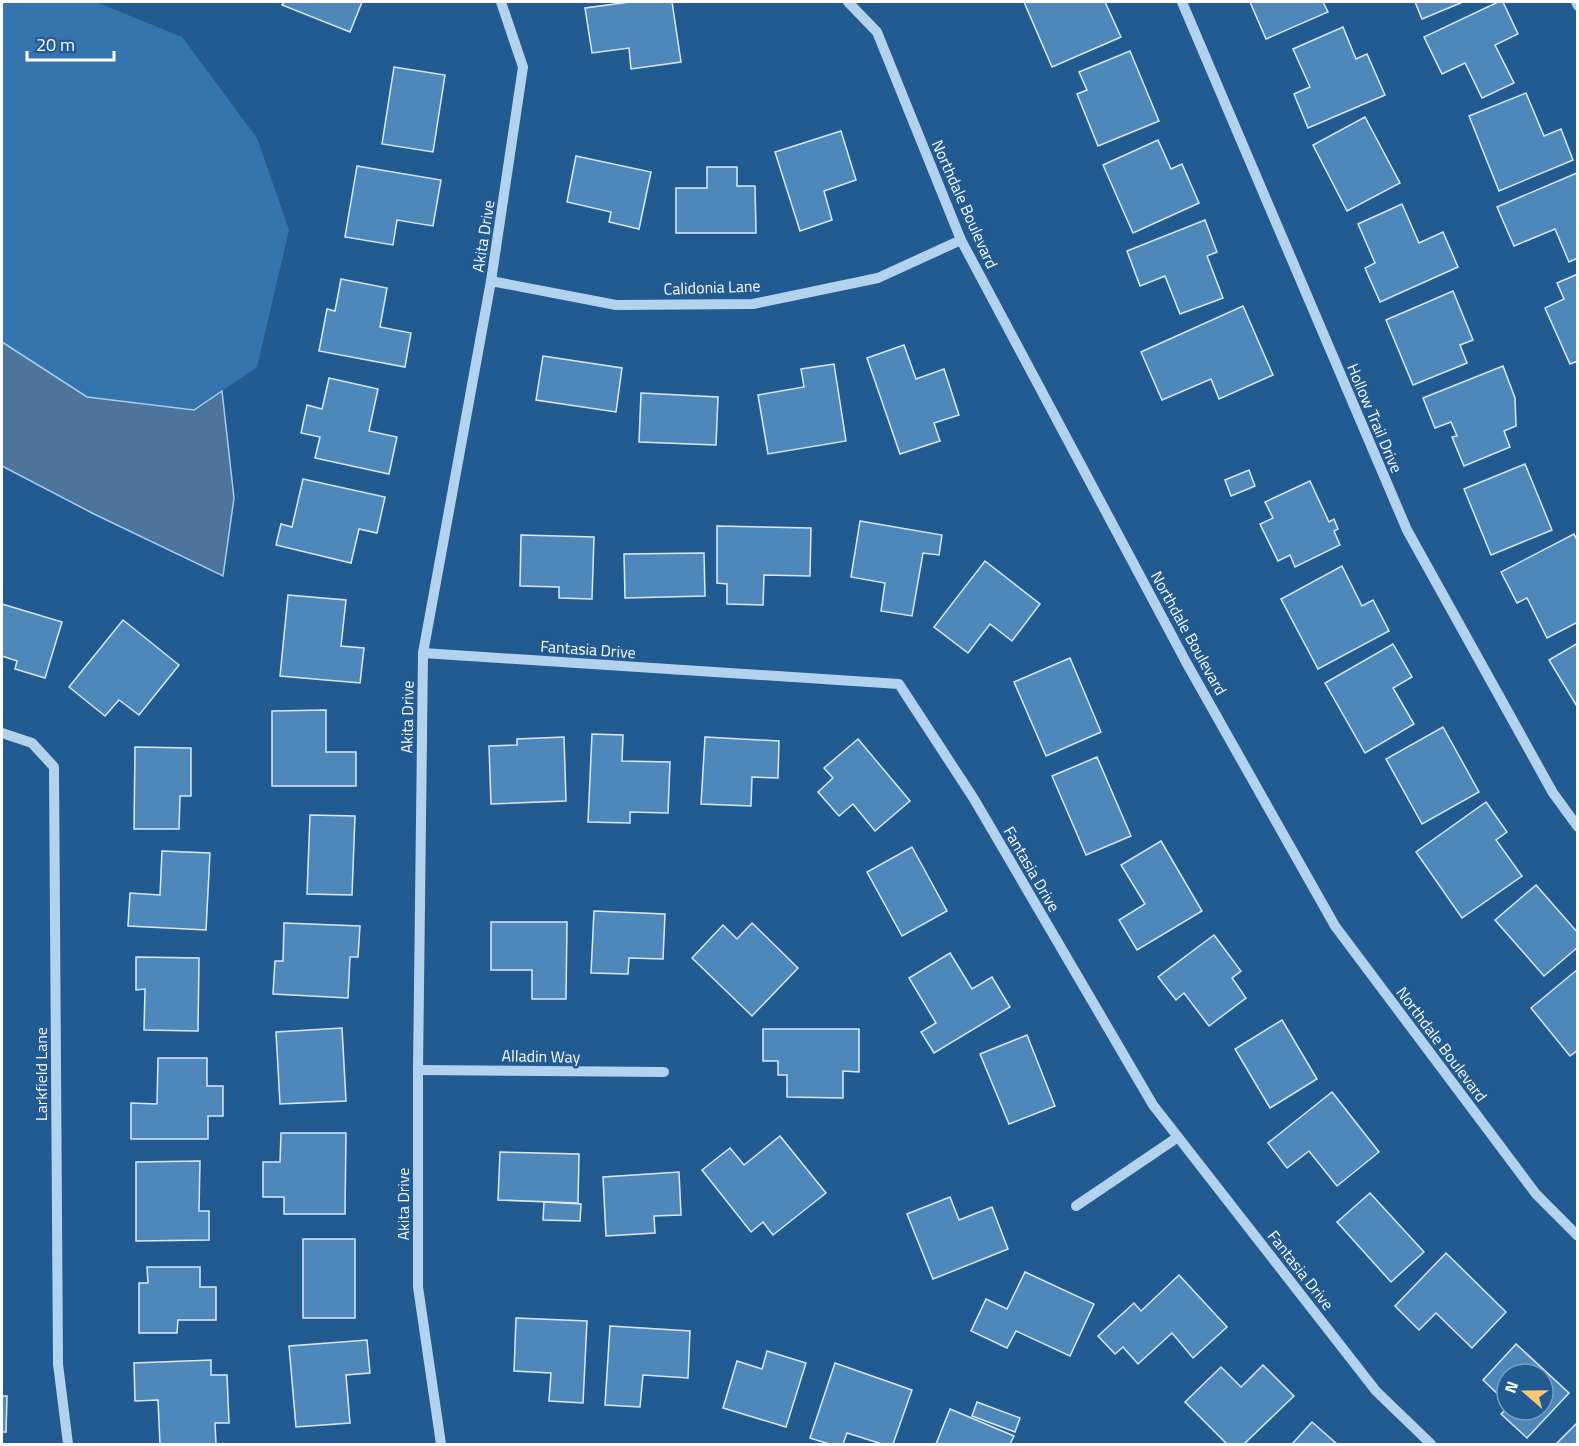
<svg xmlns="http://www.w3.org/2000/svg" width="1579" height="1446" font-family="'Titillium Web',sans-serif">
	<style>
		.green { fill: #3575af }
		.water { fill: #4d749b; stroke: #a7cdee; stroke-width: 1.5 }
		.building { fill: #4e87ba; stroke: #d9eaf9; stroke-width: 1.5 }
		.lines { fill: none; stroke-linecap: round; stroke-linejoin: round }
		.minor { stroke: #b3d2ed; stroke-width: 10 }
		.labels { text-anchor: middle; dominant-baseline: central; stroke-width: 5; stroke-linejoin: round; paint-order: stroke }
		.street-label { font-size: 16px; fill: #fff; stroke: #225b91 }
	</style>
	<rect width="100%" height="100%" fill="#225b91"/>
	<path class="green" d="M 2,2 L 96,2 L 182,37 L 257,138 L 289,230 L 257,367 L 194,410 L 87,397 L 2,342 Z"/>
	<path class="water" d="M 2,342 L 87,397 L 194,410 L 222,391 L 234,498 L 223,576 L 94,514 L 2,466 Z"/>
	<g class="building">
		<path d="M 284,2 L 362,2 L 350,32 L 282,5 Z"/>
		<path d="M 630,2 L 672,2 L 681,62 L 631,69 L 629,48 L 592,53 L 585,8 Z"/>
		<path d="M 1024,2 L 1105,2 L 1121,37 L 1052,67 Z"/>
		<path d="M 1250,2 L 1323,2 L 1328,12 L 1266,39 Z"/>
		<path d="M 1415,2 L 1463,2 L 1422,19 Z"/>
		<path d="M 1498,2 L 1503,2 L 1518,34 L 1495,45 L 1514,83 L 1482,98 L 1465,63 L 1442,74 L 1424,37 Z"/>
		<path d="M 1343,27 L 1356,59 L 1367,54 L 1385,95 L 1308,128 L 1294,94 L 1310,87 L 1293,49 Z"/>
		<path d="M 1130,51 L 1159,121 L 1098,146 L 1077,94 L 1087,90 L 1079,72 Z"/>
		<path d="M 394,67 L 445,75 L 433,152 L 382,144 Z"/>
		<path d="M 1526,93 L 1544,136 L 1561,129 L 1573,160 L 1499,191 L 1469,116 Z"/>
		<path d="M 1365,117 L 1400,183 L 1347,211 L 1313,145 Z"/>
		<path d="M 841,131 L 856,180 L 824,191 L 832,220 L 800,231 L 775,152 Z"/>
		<path d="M 1158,140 L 1171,169 L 1182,164 L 1199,203 L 1133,233 L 1103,165 Z"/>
		<path d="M 576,156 L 651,172 L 639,229 L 609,222 L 611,212 L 567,202 Z"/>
		<path d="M 357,166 L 441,180 L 433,226 L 397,220 L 393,245 L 345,237 Z"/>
		<path d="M 707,167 L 737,167 L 737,186 L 755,186 L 756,233 L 676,233 L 676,188 L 707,188 Z"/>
		<path d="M 1577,173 L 1578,258 L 1569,262 L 1555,229 L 1514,246 L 1497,207 Z"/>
		<path d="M 1402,204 L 1419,243 L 1443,232 L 1458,267 L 1380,302 L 1365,268 L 1375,263 L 1358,224 Z"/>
		<path d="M 1205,220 L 1217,252 L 1207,256 L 1223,298 L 1180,314 L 1165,276 L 1140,286 L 1127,251 Z"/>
		<path d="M 1578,274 L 1578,361 L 1570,364 L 1545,308 L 1564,299 L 1557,283 Z"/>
		<path d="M 341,279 L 387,288 L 380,327 L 411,333 L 405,367 L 319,351 L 327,309 L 335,311 Z"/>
		<path d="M 1453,291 L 1473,340 L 1460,345 L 1467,363 L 1413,385 L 1386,320 Z"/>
		<path d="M 1243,306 L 1273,375 L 1219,399 L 1211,379 L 1162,400 L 1141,352 Z"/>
		<path d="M 904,345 L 916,379 L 944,369 L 959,415 L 934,423 L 940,441 L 900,454 L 867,358 Z"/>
		<path d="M 543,356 L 622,368 L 616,412 L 536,400 Z"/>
		<path d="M 834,364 L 846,441 L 768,454 L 758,395 L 804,387 L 801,369 Z"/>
		<path d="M 1503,366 L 1515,398 L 1516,426 L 1504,431 L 1510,447 L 1464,466 L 1452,437 L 1457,436 L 1451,422 L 1435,428 L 1423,398 Z"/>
		<path d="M 329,378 L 378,389 L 369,431 L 397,437 L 389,474 L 315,458 L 320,437 L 301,433 L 307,405 L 322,409 Z"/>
		<path d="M 641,393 L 718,397 L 716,445 L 639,442 Z"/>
		<path d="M 1525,464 L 1552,530 L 1491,555 L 1464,489 Z"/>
		<path d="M 1249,470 L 1255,486 L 1231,496 L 1225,480 Z"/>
		<path d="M 303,479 L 385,497 L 377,533 L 359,529 L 351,563 L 276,545 L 281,524 L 292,527 Z"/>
		<path d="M 1310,481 L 1329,522 L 1334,519 L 1338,529 L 1334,531 L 1340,545 L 1295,567 L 1290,555 L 1278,561 L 1260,524 L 1273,518 L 1265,502 Z"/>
		<path d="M 860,521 L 942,535 L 939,555 L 923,553 L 912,616 L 881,611 L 885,583 L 851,577 Z"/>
		<path d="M 717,526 L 811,528 L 810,576 L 764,575 L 763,605 L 727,604 L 727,584 L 717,583 Z"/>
		<path d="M 1574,534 L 1578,542 L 1578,622 L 1547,638 L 1527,598 L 1517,603 L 1501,572 Z"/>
		<path d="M 521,535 L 594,537 L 592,599 L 559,598 L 559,587 L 520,586 Z"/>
		<path d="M 704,553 L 705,596 L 625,598 L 624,554 Z"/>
		<path d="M 985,561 L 1040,604 L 1012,641 L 990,624 L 968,653 L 934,627 Z"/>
		<path d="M 1342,566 L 1362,606 L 1373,600 L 1389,631 L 1318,669 L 1281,599 Z"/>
		<path d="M 288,595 L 346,600 L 341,646 L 364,648 L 360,683 L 280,676 Z"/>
		<path d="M 2,604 L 62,622 L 45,678 L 15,669 L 17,661 L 2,656 Z"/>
		<path d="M 123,620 L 179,665 L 139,715 L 119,700 L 105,716 L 69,687 Z"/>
		<path d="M 1578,643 L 1578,708 L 1549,660 Z"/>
		<path d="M 1393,644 L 1412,677 L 1393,688 L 1414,724 L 1365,753 L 1325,683 Z"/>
		<path d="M 1070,658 L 1101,732 L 1046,756 L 1014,682 Z"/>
		<path d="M 326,710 L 326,752 L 356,752 L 356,786 L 272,786 L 272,711 Z"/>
		<path d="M 1443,727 L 1479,792 L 1422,824 L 1386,759 Z"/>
		<path d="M 592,734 L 623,735 L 622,761 L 670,762 L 668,813 L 630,812 L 630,823 L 588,822 Z"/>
		<path d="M 564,737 L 566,801 L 491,804 L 489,746 L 517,745 L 517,739 Z"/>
		<path d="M 705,737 L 779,741 L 778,778 L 752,777 L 751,806 L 701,804 Z"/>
		<path d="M 858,739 L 910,801 L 875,831 L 853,804 L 839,816 L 818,792 L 833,778 L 824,768 Z"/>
		<path d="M 135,747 L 191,748 L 191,796 L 180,796 L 179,829 L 134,829 Z"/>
		<path d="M 1097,757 L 1131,836 L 1086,855 L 1052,776 Z"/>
		<path d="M 1486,802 L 1507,832 L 1496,840 L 1522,876 L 1462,918 L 1416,852 Z"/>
		<path d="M 310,815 L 355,816 L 352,895 L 307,894 Z"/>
		<path d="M 1161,841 L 1202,911 L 1137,950 L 1119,920 L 1145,904 L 1121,865 Z"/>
		<path d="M 912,847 L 947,911 L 902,936 L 867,872 Z"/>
		<path d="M 162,851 L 210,853 L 206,930 L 128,926 L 130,893 L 160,895 Z"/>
		<path d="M 1536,885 L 1578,933 L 1578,947 L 1544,976 L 1495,920 Z"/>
		<path d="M 594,911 L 665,914 L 663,959 L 629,958 L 628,974 L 591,973 Z"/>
		<path d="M 491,922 L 567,922 L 566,999 L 532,999 L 532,970 L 491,970 Z"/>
		<path d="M 284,923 L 360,926 L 358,957 L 350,957 L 348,998 L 273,994 L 275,961 L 283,961 Z"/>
		<path d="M 752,923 L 798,968 L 752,1016 L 692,958 L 723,925 L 737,939 Z"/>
		<path d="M 1214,935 L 1241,971 L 1232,978 L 1246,998 L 1209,1026 L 1184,993 L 1176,1000 L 1158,977 Z"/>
		<path d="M 950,953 L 972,989 L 992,977 L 1010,1007 L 934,1053 L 921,1032 L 936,1023 L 909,978 Z"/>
		<path d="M 136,957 L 199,958 L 198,1031 L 144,1030 L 145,989 L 136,990 Z"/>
		<path d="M 1578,969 L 1578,1050 L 1570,1056 L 1531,1008 Z"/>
		<path d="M 1282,1020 L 1317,1079 L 1270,1108 L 1235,1049 Z"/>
		<path d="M 342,1028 L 346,1101 L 280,1104 L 276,1032 Z"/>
		<path d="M 763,1029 L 859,1029 L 859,1072 L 843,1071 L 843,1098 L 787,1097 L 787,1075 L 778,1075 L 778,1061 L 763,1061 Z"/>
		<path d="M 1027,1035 L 1055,1106 L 1009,1124 L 980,1054 Z"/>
		<path d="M 158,1058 L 207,1058 L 207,1086 L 223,1086 L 223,1116 L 208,1116 L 208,1139 L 131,1139 L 131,1103 L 157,1104 Z"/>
		<path d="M 1332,1092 L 1379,1152 L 1337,1186 L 1309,1151 L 1287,1168 L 1268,1143 Z"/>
		<path d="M 281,1133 L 346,1133 L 345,1214 L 284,1214 L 284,1197 L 263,1197 L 263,1162 L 280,1162 Z"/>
		<path d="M 780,1136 L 826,1193 L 773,1235 L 763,1222 L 751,1232 L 702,1170 L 730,1148 L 744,1165 Z"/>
		<path d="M 500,1152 L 579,1154 L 578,1203 L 498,1200 Z"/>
		<path d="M 200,1161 L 199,1211 L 209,1211 L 209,1240 L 136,1241 L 136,1162 Z"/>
		<path d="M 679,1172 L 681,1215 L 654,1216 L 655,1233 L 606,1236 L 603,1177 Z"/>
		<path d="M 1370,1193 L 1424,1252 L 1391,1282 L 1337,1222 Z"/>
		<path d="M 950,1197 L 959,1220 L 992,1207 L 1008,1249 L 933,1279 L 907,1214 Z"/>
		<path d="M 544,1202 L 581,1204 L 580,1221 L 543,1220 Z"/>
		<rect x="303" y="1239" width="52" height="79"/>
		<path d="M 1446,1253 L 1506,1312 L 1472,1348 L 1436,1313 L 1419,1330 L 1395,1306 Z"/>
		<path d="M 147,1267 L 200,1267 L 200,1287 L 216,1287 L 216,1320 L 178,1320 L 177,1333 L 139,1333 L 139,1283 L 148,1283 Z"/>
		<path d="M 1025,1272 L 1094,1304 L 1070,1356 L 1016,1331 L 1007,1348 L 971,1331 L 986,1299 L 1007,1309 Z"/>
		<path d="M 1179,1275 L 1227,1327 L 1193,1358 L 1172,1333 L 1138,1364 L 1123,1347 L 1115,1354 L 1098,1336 L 1134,1303 L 1141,1311 Z"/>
		<path d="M 516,1318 L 587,1321 L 583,1403 L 549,1401 L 551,1373 L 514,1371 Z"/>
		<path d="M 610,1326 L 690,1331 L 688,1378 L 643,1375 L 640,1407 L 605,1405 Z"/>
		<path d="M 367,1340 L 370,1373 L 346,1375 L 350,1423 L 296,1427 L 289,1346 Z"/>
		<path d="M 1516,1344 L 1569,1393 L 1527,1438 L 1501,1414 L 1507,1408 L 1507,1410 L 1543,1410 L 1543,1374 L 1507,1374 L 1507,1403 L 1483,1380 Z"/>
		<path d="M 767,1351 L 806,1363 L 786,1427 L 723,1408 L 737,1361 L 762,1369 Z"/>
		<path d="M 211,1360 L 211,1375 L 227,1375 L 229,1423 L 215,1423 L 216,1444 L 160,1444 L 158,1400 L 135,1401 L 134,1363 Z"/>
		<path d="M 835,1363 L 912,1390 L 893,1444 L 882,1444 L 847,1433 L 843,1444 L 829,1444 L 810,1438 Z"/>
		<path d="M 1263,1365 L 1294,1396 L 1244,1444 L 1227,1444 L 1185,1402 L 1221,1367 L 1241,1387 Z"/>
		<path d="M 2,1396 L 7,1396 L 6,1432 L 2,1432 Z"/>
		<path d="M 977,1402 L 1020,1418 L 1015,1432 L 972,1416 Z"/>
		<path d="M 950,1409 L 1014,1436 L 1010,1444 L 936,1444 Z"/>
		<path d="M 1312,1422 L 1337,1444 L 1292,1444 Z"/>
		<path d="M 1578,1422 L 1578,1444 L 1556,1444 Z"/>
	</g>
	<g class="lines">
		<g class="minor">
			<path d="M 848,2 L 877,32 L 961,240 L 1186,662 L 1335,926 L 1536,1194 L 1578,1236"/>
			<path d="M 1182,2 L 1407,530 L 1553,793 L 1578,827"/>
			<path d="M 1576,2 L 1578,6"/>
			<path d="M 491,281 L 616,305 L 753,304 L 878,278 L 961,240"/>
			<path d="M 423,653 L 899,684 L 974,799 L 1153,1105 L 1376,1391 L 1431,1444"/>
			<path d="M 2,733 L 32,743 L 54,767 L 58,1364 L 68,1444"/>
			<path d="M 418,1070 L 664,1072"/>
			<path d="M 1076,1206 L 1178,1137"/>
			<path d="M 441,1444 L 418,1287 L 418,1070 L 423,653 L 491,281 L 523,67 L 501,2"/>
		</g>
	</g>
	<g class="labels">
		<g class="street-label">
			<text transform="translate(965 204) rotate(66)">Northdale Boulevard</text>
			<text transform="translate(483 236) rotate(-81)">Akita Drive</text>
			<text transform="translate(712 287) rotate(-2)">Calidonia Lane</text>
			<text transform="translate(1375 418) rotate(67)">Hollow Trail Drive</text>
			<text transform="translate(1189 633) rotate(61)">Northdale Boulevard</text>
			<text transform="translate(588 649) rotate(4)">Fantasia Drive</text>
			<text transform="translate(407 717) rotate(-89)">Akita Drive</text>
			<text transform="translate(1032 869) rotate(60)">Fantasia Drive</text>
			<text transform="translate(1442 1044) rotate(53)">Northdale Boulevard</text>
			<text transform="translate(541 1056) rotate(1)">Alladin Way</text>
			<text transform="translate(41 1074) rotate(-90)">Larkfield Lane</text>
			<text transform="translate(403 1204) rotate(-90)">Akita Drive</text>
			<text transform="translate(1301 1270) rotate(52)">Fantasia Drive</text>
		</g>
	</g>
	<rect width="1579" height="1446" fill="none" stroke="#ffffff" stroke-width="6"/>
	<g transform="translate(1525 1392) rotate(290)"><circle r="28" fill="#225b91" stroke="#7a9dbd" stroke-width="1.5"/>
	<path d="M0-4.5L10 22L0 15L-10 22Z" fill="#f9c975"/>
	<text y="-9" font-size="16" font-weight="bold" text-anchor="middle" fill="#ffffff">N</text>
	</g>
	<path d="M27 51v9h87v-9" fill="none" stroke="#ffffff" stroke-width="3"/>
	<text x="36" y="51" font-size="18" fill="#ffffff" stroke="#225b91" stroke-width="4.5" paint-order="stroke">20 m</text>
</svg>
